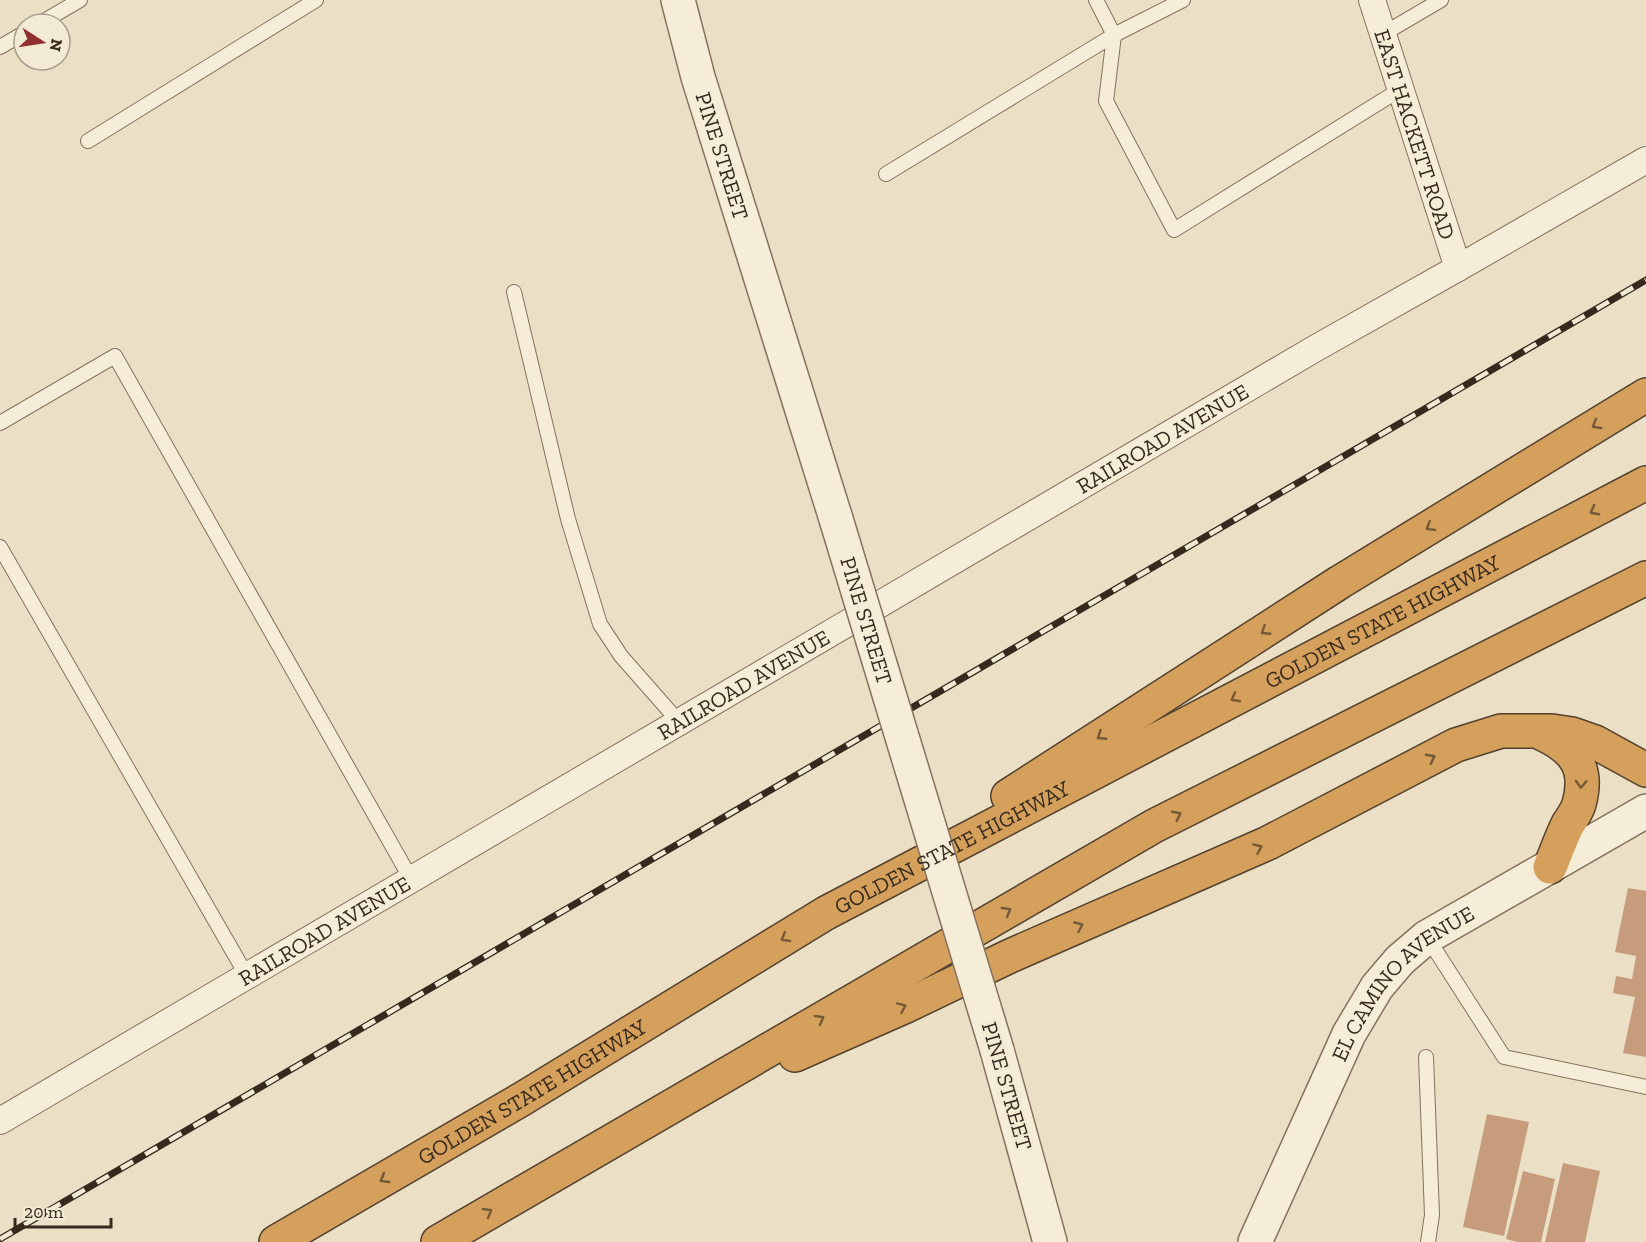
<svg xmlns="http://www.w3.org/2000/svg" width="1646" height="1242" font-family="'Zilla Slab',serif">
	<style>
		.building { fill: #c79c7d }
		.lines { fill: none; stroke-linecap: round; stroke-linejoin: round }
		.service-casing { stroke: #85725c; stroke-width: 16 }
		.minor-casing { stroke: #85725c; stroke-width: 28 }
		.tertiary-casing { stroke: #85725c; stroke-width: 36 }
		.motorway-casing { stroke: #534130; stroke-width: 36 }
		.service { stroke: #f6edd8; stroke-width: 14 }
		.minor { stroke: #f6edd8; stroke-width: 26 }
		.tertiary { stroke: #f6edd8; stroke-width: 33 }
		.motorway { stroke: #d5a05b; stroke-width: 33 }
		.rail-casing { stroke: #362a1f; stroke-width: 7 }
		.rail { stroke: #f3ead4; stroke-width: 4.5; stroke-dasharray: 14; stroke-linecap: butt }
		.tertiary-bridge-casing { stroke: #85725c; stroke-width: 36; stroke-linecap: butt }
		.tertiary-bridge { stroke: #f6edd8; stroke-width: 33 }
		.oneway { stroke: #765937 }
		.labels { text-anchor: middle; dominant-baseline: central; stroke-width: 6; stroke-linejoin: round; paint-order: stroke }
		.street-label { font-size: 22px; fill: #362a1f; stroke: #f3ead4 }
	</style>
	<rect width="100%" height="100%" fill="#ebe0c5"/>
	<g class="building">
		<path d="M 1628,888 L 1646,891 L 1646,1057 L 1623,1053 L 1635,997 L 1613,993 L 1616,976 L 1632,979 L 1636,956 L 1615,952 Z"/>
		<path d="M 1487,1114 L 1529,1122 L 1504,1236 L 1463,1227 Z"/>
		<path d="M 1563,1163 L 1600,1171 L 1585,1242 L 1545,1242 Z"/>
		<path d="M 1523,1171 L 1555,1179 L 1541,1242 L 1517,1242 L 1506,1239 Z"/>
	</g>
	<g class="lines">
		<defs>
			<g id="service">
				<path d="M 1096,0 L 1114,35 L 1106,101 L 1174,230 L 1401,89"/>
				<path d="M 39,24 L 80,0"/>
				<path d="M 1383,34 L 1441,0"/>
				<path d="M 0,47 L 24,33"/>
				<path d="M 88,141 L 316,0"/>
				<path d="M 886,174 L 1114,35 L 1183,0"/>
				<path d="M 514,292 L 568,519 L 600,624 L 621,656 L 679,722"/>
				<path d="M 0,423 L 115,356 L 411,879"/>
				<path d="M 0,547 L 247,976"/>
				<path d="M 1427,937 L 1504,1057 L 1646,1087"/>
				<path d="M 1426,1057 L 1432,1215 L 1428,1242"/>
			</g>
			<g id="minor">
				<path id="s1" d="M 1372,0 L 1458,268"/>
				<path id="s2" d="M 0,1121 L 1316,348 L 1458,268 L 1646,160"/>
			</g>
			<g id="tertiary">
				<path id="s3" d="M 678,0 L 698,77 L 836,519"/>
				<path d="M 997,1050 L 1050,1242"/>
				<path id="s4" d="M 1255,1242 L 1349,1034 L 1377,987 L 1400,960 L 1427,937 L 1646,811"/>
			</g>
			<g id="motorway">
				<path d="M 1543,734 C 1575,749 1589,768 1579,804 C 1577,811 1572,818 1568,824 C 1561,838 1556,853 1550,867"/>
				<path d="M 1008,796 L 1340,582 L 1646,395"/>
				<path d="M 795,1055 L 906,1006 L 1010,956 L 1268,843 L 1456,745 L 1501,731 L 1552,731 L 1572,734 L 1595,742 L 1646,770"/>
				<path id="s5" d="M 276,1242 L 522,1099 L 826,913 L 1646,483"/>
				<path d="M 438,1242 L 1154,826 L 1646,578"/>
			</g>
		</defs>
		<use href="#service" class="service-casing"/>
		<use href="#minor" class="minor-casing"/>
		<use href="#tertiary" class="tertiary-casing"/>
		<use href="#motorway" class="motorway-casing"/>
		<use href="#service" class="service"/>
		<use href="#minor" class="minor"/>
		<use href="#tertiary" class="tertiary"/>
		<use href="#motorway" class="motorway"/>
		<defs>
			<path id="rail" d="M 0,1239 L 1646,280"/>
		</defs>
		<use href="#rail" class="rail-casing"/>
		<use href="#rail" class="rail"/>
		<defs>
			<g id="tertiary-bridge">
				<path id="s6" d="M 836,519 L 997,1050"/>
			</g>
		</defs>
		<use href="#tertiary-bridge" class="tertiary-bridge-casing"/>
		<use href="#tertiary-bridge" class="tertiary-bridge"/>
	</g>
	<defs><path id="oneway-chevron" d="M-2-3.5L2.5 0L-2 3.5" fill="none" stroke-width="1.6" stroke-linecap="round" stroke-linejoin="round" transform="scale(1.5)"/></defs>
	<g class="oneway">
		<use href="#oneway-chevron" transform="translate(1596 425) rotate(149)"/>
		<use href="#oneway-chevron" transform="translate(1594 511) rotate(152)"/>
		<use href="#oneway-chevron" transform="translate(1430 527) rotate(148)"/>
		<use href="#oneway-chevron" transform="translate(1265 631) rotate(147)"/>
		<use href="#oneway-chevron" transform="translate(1235 698) rotate(152)"/>
		<use href="#oneway-chevron" transform="translate(1101 736) rotate(147)"/>
		<use href="#oneway-chevron" transform="translate(1431 758) rotate(-28)"/>
		<use href="#oneway-chevron" transform="translate(1581 784) rotate(92)"/>
		<use href="#oneway-chevron" transform="translate(1177 815) rotate(-27)"/>
		<use href="#oneway-chevron" transform="translate(1258 848) rotate(-24)"/>
		<use href="#oneway-chevron" transform="translate(1007 911) rotate(-30)"/>
		<use href="#oneway-chevron" transform="translate(1079 926) rotate(-24)"/>
		<use href="#oneway-chevron" transform="translate(785 938) rotate(149)"/>
		<use href="#oneway-chevron" transform="translate(902 1007) rotate(-24)"/>
		<use href="#oneway-chevron" transform="translate(820 1019) rotate(-30)"/>
		<use href="#oneway-chevron" transform="translate(384 1179) rotate(150)"/>
		<use href="#oneway-chevron" transform="translate(488 1212) rotate(-30)"/>
	</g>
	<g class="labels">
		<g class="street-label">
			<text stroke="none"><textPath href="#s1" startOffset="141">EAST HACKETT ROAD</textPath></text>
			<text stroke="none"><textPath href="#s3" startOffset="162">PINE STREET</textPath></text>
			<text stroke="none"><textPath href="#s2" startOffset="1348">RAILROAD AVENUE</textPath></text>
			<text stroke="none"><textPath href="#s6" startOffset="106">PINE STREET</textPath></text>
			<text stroke="none"><textPath href="#s5" startOffset="1269">GOLDEN STATE HIGHWAY</textPath></text>
			<text stroke="none"><textPath href="#s2" startOffset="862">RAILROAD AVENUE</textPath></text>
			<text stroke="none"><textPath href="#s5" startOffset="783">GOLDEN STATE HIGHWAY</textPath></text>
			<text stroke="none"><textPath href="#s2" startOffset="376">RAILROAD AVENUE</textPath></text>
			<text stroke="none"><textPath href="#s4" startOffset="303">EL CAMINO AVENUE</textPath></text>
			<text transform="translate(1007 1086) rotate(74)">PINE STREET</text>
			<text stroke="none"><textPath href="#s5" startOffset="297">GOLDEN STATE HIGHWAY</textPath></text>
		</g>
	</g>
	<g transform="translate(42 42) rotate(102)"><circle r="28" fill="#f3ead4" stroke="#a79d8c" stroke-width="1.5"/>
	<path d="M0-4.5L10 22L0 15L-10 22Z" fill="#903030"/>
	<text y="-9" font-size="16" font-weight="bold" text-anchor="middle" fill="#362a1f">N</text>
	</g>
	<path d="M15 1218v9h96v-9" fill="none" stroke="#362a1f" stroke-width="3"/>
	<text x="24" y="1218" font-size="18" fill="#362a1f" stroke="#f3ead4" stroke-width="4.5" paint-order="stroke">20 m</text>
</svg>
